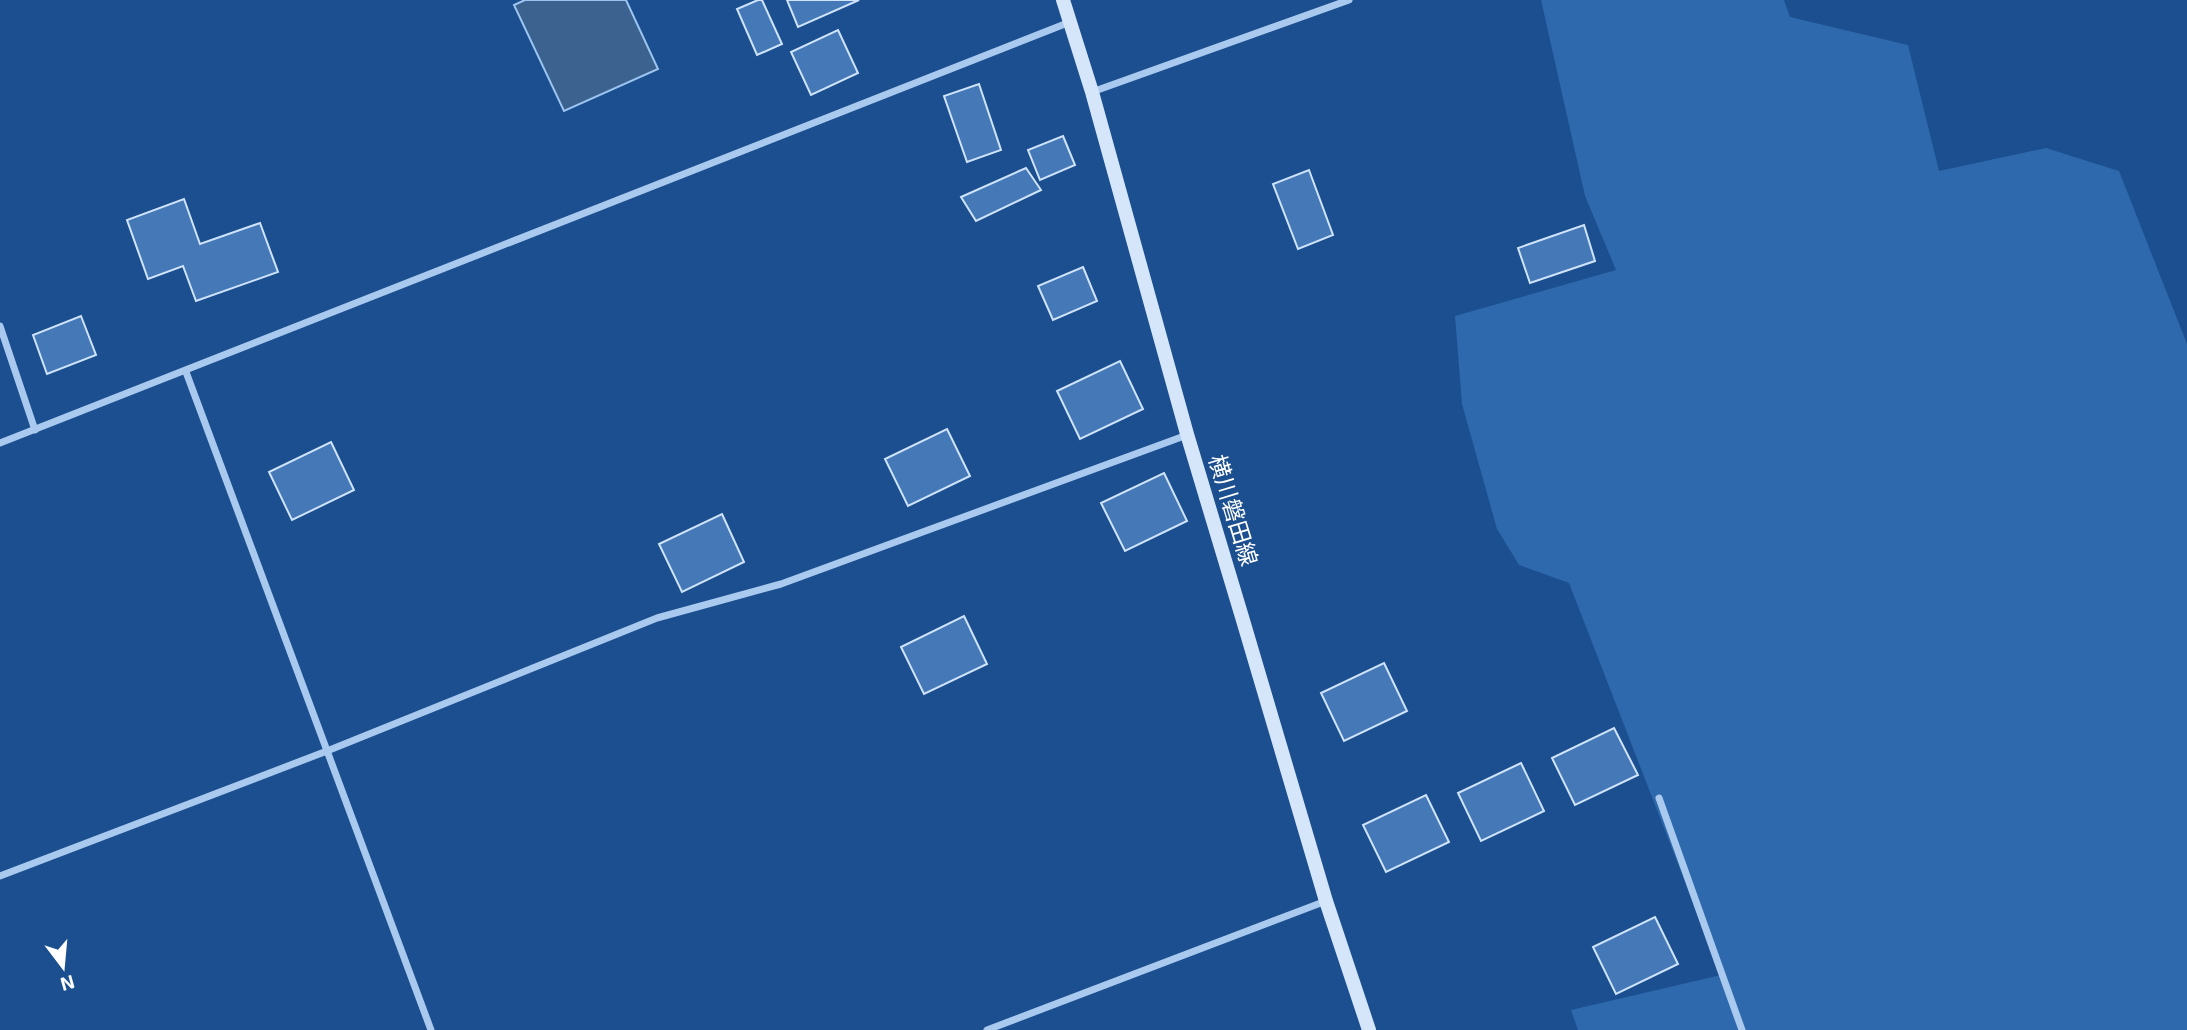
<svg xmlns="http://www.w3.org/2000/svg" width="2187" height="1030" font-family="'Exo 2','Noto Sans JP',sans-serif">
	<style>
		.green { fill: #2e69ad }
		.water { fill: #3c6290; stroke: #9cc4f0; stroke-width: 2 }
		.building { fill: #4478b7; stroke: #cfe3fa; stroke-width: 2 }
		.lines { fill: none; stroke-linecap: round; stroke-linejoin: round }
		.street { stroke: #a9c9ee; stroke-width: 7 }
		.secondary { stroke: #d6e6fa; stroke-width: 14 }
		.labels { text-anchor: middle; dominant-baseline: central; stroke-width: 7; stroke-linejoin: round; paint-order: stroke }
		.street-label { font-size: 23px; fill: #fff; stroke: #1b4f8f }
	</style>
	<rect width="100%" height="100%" fill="#1b4f8f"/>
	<path class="green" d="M 1541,0 L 1784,0 L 1790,17 L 1908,45 L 1939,171 L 2046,148 L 2119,171 L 2187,344 L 2187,1030 L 1742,1030 L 1729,998 L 1738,1030 L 1578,1030 L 1571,1010 L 1721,975 L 1569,583 L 1519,565 L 1497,529 L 1462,404 L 1455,316 L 1616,270 L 1585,196 Z"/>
	<path class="water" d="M 525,0 L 626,0 L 658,69 L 564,111 L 514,5 Z"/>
	<g class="building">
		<path d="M 758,0 L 762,0 L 782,44 L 757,55 L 737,9 Z"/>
		<path d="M 787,0 L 859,0 L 798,27 Z"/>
		<path d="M 838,30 L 858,73 L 811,95 L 791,52 Z"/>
		<path d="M 979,84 L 1001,150 L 967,162 L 944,96 Z"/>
		<path d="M 1063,136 L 1075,165 L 1040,180 L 1028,150 Z"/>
		<path d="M 1026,168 L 1041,190 L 976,221 L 961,197 Z"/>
		<path d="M 1309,170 L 1333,235 L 1298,249 L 1273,184 Z"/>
		<path d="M 184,199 L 200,244 L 260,223 L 278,272 L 196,301 L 183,266 L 148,279 L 127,220 Z"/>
		<path d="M 1584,225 L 1595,261 L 1530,283 L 1518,248 Z"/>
		<path d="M 1083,267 L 1097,301 L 1053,320 L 1038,286 Z"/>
		<path d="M 81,316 L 96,355 L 47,374 L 33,335 Z"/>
		<path d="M 1120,361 L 1143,409 L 1080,439 L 1057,391 Z"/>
		<path d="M 947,429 L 970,476 L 908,506 L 885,459 Z"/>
		<path d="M 331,442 L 354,490 L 292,520 L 269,472 Z"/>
		<path d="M 1164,473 L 1187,521 L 1125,551 L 1101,503 Z"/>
		<path d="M 722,514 L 744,562 L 682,592 L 659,544 Z"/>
		<path d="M 964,616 L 987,664 L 924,694 L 901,647 Z"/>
		<path d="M 1384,663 L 1407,711 L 1344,741 L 1321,693 Z"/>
		<path d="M 1614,728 L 1638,775 L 1575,805 L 1552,758 Z"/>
		<path d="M 1521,763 L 1544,811 L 1481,841 L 1458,793 Z"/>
		<path d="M 1426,795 L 1449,842 L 1386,872 L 1363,825 Z"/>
		<path d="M 1655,917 L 1678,964 L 1616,994 L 1593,947 Z"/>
	</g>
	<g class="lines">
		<g class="street">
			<path d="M 1092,92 L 1349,0"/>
			<path d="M 0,326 L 35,430"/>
			<path d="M 186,372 L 431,1030"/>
			<path d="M 0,443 L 1070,22"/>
			<path d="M 1659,798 L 1742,1030"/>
			<path d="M 0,876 L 327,751 L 657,618 L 781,584 L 1187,435"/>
			<path d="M 987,1030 L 1326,901"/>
		</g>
		<path class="secondary" d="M 1063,0 L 1092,92 L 1187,434 L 1242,617 L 1326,901 L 1369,1030"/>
	</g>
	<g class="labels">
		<g class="street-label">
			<text transform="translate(1234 510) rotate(73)">横川磐田線</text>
		</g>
	</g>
	<g transform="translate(63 967) rotate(164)" stroke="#1b4f8f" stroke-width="5" paint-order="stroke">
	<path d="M0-5L12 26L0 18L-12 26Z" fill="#ffffff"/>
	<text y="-10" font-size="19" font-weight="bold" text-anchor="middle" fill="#ffffff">N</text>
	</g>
</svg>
